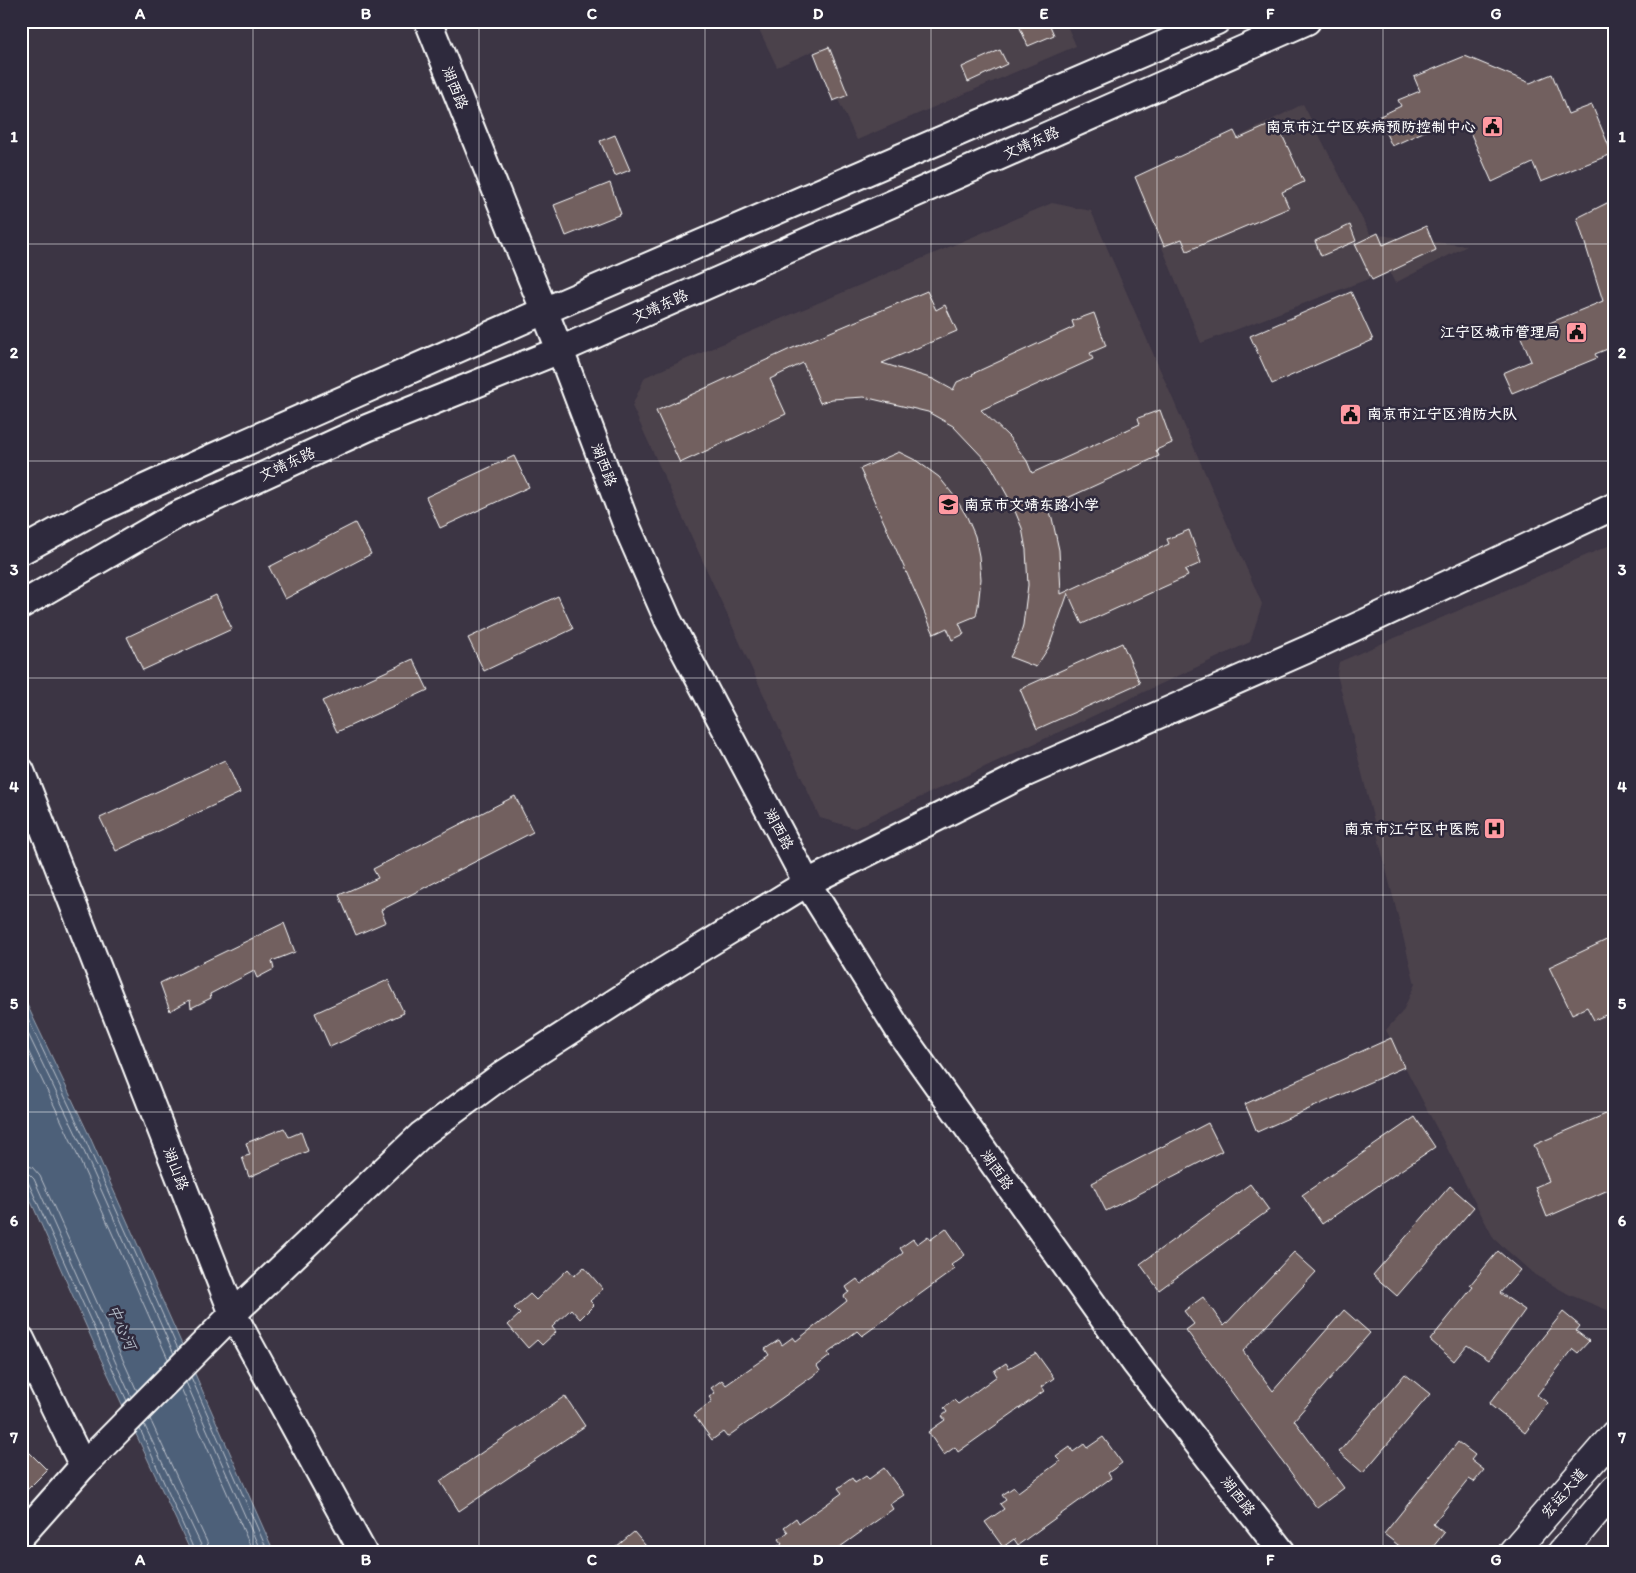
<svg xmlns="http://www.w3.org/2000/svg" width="1636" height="1573" font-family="Itim,'LXGW WenKai TC',sans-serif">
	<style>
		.built { fill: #4c424c }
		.water { fill: #4e6079; stroke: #95a0af }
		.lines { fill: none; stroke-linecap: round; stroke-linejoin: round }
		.shore { stroke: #b8bfc9; stroke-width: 1 }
		.building { fill: #72605f; stroke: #fff }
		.secondary-casing { stroke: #fff; stroke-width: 30 }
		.primary-casing { stroke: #fff; stroke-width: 31 }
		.secondary { stroke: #2f2a3d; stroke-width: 26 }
		.primary { stroke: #2f2a3d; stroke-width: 28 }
		.grid { fill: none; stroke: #fff; stroke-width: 1; stroke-opacity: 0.55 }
		.labels { text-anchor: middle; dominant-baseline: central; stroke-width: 5; stroke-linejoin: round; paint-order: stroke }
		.street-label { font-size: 15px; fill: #fff; stroke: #2f2a3d }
		.poi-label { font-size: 15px; font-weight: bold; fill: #fff; stroke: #2f2a3d; text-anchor: end }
		.water-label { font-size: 16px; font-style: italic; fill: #afb7c3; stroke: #2f2a3d }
		.neatline { fill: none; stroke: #fff; stroke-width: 2 }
		.grid-label { font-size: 16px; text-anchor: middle; font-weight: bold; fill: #fff }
	</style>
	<rect width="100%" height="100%" fill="#3c3544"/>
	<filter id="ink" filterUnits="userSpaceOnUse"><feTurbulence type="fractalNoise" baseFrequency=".02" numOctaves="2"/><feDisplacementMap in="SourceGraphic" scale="10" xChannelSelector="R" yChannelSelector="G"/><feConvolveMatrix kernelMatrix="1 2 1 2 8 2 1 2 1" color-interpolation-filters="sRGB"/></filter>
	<g filter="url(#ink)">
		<g class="built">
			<path d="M 755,21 L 1065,21 L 1076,46 L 857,140 L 815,50 L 777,67 Z"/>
			<path d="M 1303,104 L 1370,234 L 1467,246 L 1395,283 L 1389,271 L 1201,343 L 1138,188 Z"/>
			<path d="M 1052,203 L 1091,211 L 1262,604 L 1250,642 L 855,828 L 820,818 L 632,406 L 645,377 Z"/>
			<path d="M 1615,543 L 1615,1313 L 1570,1295 L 1535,1275 L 1494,1239 L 1386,1030 L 1403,1011 L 1415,984 L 1337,674 L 1339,662 Z"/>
		</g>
		<path class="water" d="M 21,992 L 89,1135 L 274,1552 L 191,1552 L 99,1355 L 21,1179 Z"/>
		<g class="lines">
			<g class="shore">
				<path d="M 21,1004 L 84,1137 L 178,1349"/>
				<path d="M 21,1019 L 79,1140 L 174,1354"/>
				<path d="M 21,1036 L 72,1143 L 168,1359"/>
				<path d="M 21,1165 L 32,1167 L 40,1176 L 137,1391"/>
				<path d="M 21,1172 L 29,1174 L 34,1179 L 131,1397"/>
				<path d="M 21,1179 L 26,1179 L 28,1182 L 127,1401"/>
				<path d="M 191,1377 L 268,1552"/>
				<path d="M 186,1382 L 261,1552"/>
				<path d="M 181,1388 L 253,1552"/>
				<path d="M 150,1419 L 207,1542 L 209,1552"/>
				<path d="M 144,1424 L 201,1545 L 202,1552"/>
				<path d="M 140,1429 L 195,1552"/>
			</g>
		</g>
		<g class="building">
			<path d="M 1017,21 L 1048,21 L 1054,35 L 1028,46 Z"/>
			<path d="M 829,47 L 848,95 L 833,101 L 814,53 Z"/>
			<path d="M 1000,50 L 1007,64 L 968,82 L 962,67 Z"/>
			<path d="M 1465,56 L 1530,83 L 1552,74 L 1568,114 L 1592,105 L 1612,154 L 1541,182 L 1533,163 L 1492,182 L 1470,132 L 1457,128 L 1443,123 L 1392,146 L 1378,117 L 1401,106 L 1398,100 L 1420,91 L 1414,77 Z"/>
			<path d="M 1276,122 L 1304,182 L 1282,192 L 1289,208 L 1187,251 L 1182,239 L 1164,246 L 1135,177 L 1234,131 L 1238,139 Z"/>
			<path d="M 615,135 L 630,170 L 615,176 L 600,141 Z"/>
			<path d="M 610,183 L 621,214 L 566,236 L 554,205 Z"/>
			<path d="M 1615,199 L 1615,346 L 1595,354 L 1597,358 L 1512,393 L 1503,373 L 1531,361 L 1520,335 L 1603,301 L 1577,218 Z"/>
			<path d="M 1350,225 L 1356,241 L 1321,256 L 1315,241 Z"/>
			<path d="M 1426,226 L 1436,250 L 1372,280 L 1355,244 L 1378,233 L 1383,245 Z"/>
			<path d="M 927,291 L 936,310 L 945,305 L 957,331 L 882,363 L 933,379 L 953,390 L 957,382 L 973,375 L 972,374 L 1074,327 L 1072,321 L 1094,313 L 1106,346 L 1090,353 L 1093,359 L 981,410 L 1009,437 L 1027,461 L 1032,473 L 1140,424 L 1138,418 L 1160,410 L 1172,443 L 1156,450 L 1159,456 L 1048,507 L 1052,518 L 1059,550 L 1061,594 L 1169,544 L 1167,539 L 1189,530 L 1201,563 L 1185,570 L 1188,576 L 1082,624 L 1068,593 L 1049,647 L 1036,667 L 1010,657 L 1018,642 L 1023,625 L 1028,585 L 1026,550 L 1022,528 L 1012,504 L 991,466 L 953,426 L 928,412 L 864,397 L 832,399 L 820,403 L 803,363 L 770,379 L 786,414 L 680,463 L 656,411 L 788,350 Z"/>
			<path d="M 1351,292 L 1373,340 L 1272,384 L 1250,336 Z"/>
			<path d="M 899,452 L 917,461 L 939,477 L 955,497 L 967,517 L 975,536 L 979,556 L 981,579 L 978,606 L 976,616 L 959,623 L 964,634 L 952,640 L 947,628 L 934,634 L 860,469 Z"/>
			<path d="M 514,456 L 529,487 L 440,528 L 426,497 Z"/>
			<path d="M 355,523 L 371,554 L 285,599 L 269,567 Z"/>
			<path d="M 216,595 L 232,629 L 143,670 L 127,637 Z"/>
			<path d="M 558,596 L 573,629 L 484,671 L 468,638 Z"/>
			<path d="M 1122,643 L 1140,683 L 1037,729 L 1020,689 Z"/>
			<path d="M 413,659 L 428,690 L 337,732 L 322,701 Z"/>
			<path d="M 225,760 L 240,793 L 116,851 L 100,818 Z"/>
			<path d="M 515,796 L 533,832 L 381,910 L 386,922 L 356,935 L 339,895 L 378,878 L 373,869 Z"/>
			<path d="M 284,923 L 295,952 L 272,961 L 274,969 L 257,978 L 254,971 L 210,994 L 211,998 L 191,1008 L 190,1000 L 170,1011 L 160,983 Z"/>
			<path d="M 1615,936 L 1615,1011 L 1594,1020 L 1587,1007 L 1572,1014 L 1549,967 Z"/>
			<path d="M 388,980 L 404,1013 L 330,1047 L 315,1013 Z"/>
			<path d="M 1391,1038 L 1404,1067 L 1257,1132 L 1245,1104 Z"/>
			<path d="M 1615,1110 L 1615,1187 L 1547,1217 L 1535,1187 L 1549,1181 L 1534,1145 Z"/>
			<path d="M 1415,1117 L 1435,1147 L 1322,1224 L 1302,1195 Z"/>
			<path d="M 1208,1123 L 1222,1151 L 1106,1211 L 1092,1183 Z"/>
			<path d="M 284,1128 L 289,1137 L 301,1132 L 308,1151 L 249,1177 L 242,1157 L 250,1155 L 246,1143 Z"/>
			<path d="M 1250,1184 L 1269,1210 L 1159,1290 L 1140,1264 Z"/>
			<path d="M 1450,1186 L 1474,1207 L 1397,1296 L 1373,1275 Z"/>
			<path d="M 946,1228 L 965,1255 L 951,1265 L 955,1269 L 862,1336 L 857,1331 L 828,1353 L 830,1356 L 817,1366 L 820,1371 L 727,1437 L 723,1432 L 712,1440 L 694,1415 L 712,1401 L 709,1397 L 715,1393 L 711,1388 L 722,1380 L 726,1385 L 769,1355 L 765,1349 L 779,1340 L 782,1345 L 793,1337 L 796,1341 L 847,1301 L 844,1296 L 849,1292 L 846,1287 L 857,1279 L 861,1284 L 882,1269 L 903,1253 L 900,1248 L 913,1239 L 917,1244 L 928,1236 L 930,1240 Z"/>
			<path d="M 1498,1251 L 1520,1270 L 1500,1293 L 1525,1310 L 1489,1360 L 1467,1345 L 1454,1361 L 1430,1340 L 1473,1287 L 1470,1285 Z"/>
			<path d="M 1294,1252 L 1316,1272 L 1243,1351 L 1273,1391 L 1344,1310 L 1370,1333 L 1294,1420 L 1344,1488 L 1317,1508 L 1186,1330 L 1194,1324 L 1184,1311 L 1203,1297 L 1224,1326 Z"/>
			<path d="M 584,1267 L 603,1289 L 590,1301 L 594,1305 L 580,1319 L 571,1309 L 552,1327 L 556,1332 L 542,1345 L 537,1340 L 528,1348 L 508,1325 L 520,1314 L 514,1308 L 530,1294 L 536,1300 L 568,1269 L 574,1276 Z"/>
			<path d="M 1563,1312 L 1580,1326 L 1576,1331 L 1589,1341 L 1578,1353 L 1573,1349 L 1537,1395 L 1548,1403 L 1525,1433 L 1489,1404 Z"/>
			<path d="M 1036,1353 L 1054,1378 L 1041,1387 L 1044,1391 L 958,1452 L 955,1447 L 944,1455 L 928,1432 L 945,1420 L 942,1416 L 947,1412 L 944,1408 L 954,1400 L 958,1404 L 971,1395 L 997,1376 L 994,1371 L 1006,1363 L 1009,1368 Z"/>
			<path d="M 1405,1374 L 1430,1394 L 1363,1473 L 1339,1452 Z"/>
			<path d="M 565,1396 L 585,1426 L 459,1511 L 440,1481 Z"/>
			<path d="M 1103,1437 L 1122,1463 L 1108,1473 L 1111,1478 L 1018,1545 L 1014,1539 L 1003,1547 L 985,1522 L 1004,1509 L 1000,1504 L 1006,1500 L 1002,1495 L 1014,1487 L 1018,1492 L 1060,1461 L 1056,1457 L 1070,1447 L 1073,1452 L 1084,1444 L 1087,1448 Z"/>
			<path d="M 1458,1442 L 1475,1455 L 1471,1460 L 1484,1470 L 1474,1482 L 1469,1479 L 1433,1524 L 1444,1533 L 1429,1552 L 1407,1552 L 1384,1534 Z"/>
			<path d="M 21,1444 L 47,1470 L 21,1496 Z"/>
			<path d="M 884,1468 L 904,1495 L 890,1504 L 893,1509 L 833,1552 L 770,1552 L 782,1543 L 779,1539 L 788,1532 L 784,1527 L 796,1518 L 799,1523 L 824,1506 L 842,1493 L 838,1488 L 852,1478 L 855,1483 L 866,1476 L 869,1479 Z"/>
			<path d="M 634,1532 L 651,1552 L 610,1552 Z"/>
		</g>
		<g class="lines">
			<defs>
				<g id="secondary">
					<path d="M 428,21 L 560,350 L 628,529 L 668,620 L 807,883 L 901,1034 L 1135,1363 L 1282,1552"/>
					<path d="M 21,551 L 94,511 L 215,456 L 544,311 L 1217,21"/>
					<path d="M 21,605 L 175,516 L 367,428 L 560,350 L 1307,21"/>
					<path d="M 21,771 L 233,1314 L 363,1552"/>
					<path d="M 21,1339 L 83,1466"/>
					<path d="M 21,1536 L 83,1466 L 233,1314 L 421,1135 L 505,1073 L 662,972 L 807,883 L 1026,773 L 1306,650 L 1615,506"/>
				</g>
				<g id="primary">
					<path d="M 1513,1552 L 1615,1434"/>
					<path d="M 1562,1552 L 1615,1489"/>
				</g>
			</defs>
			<use href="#secondary" class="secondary-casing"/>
			<use href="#primary" class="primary-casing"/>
			<use href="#secondary" class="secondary"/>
			<use href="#primary" class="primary"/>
		</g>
	</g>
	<path class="grid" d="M 253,21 L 253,1552M 479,21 L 479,1552M 705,21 L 705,1552M 931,21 L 931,1552M 1157,21 L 1157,1552M 1383,21 L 1383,1552M 21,244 L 1615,244M 21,461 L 1615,461M 21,678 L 1615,678M 21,895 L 1615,895M 21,1112 L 1615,1112M 21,1329 L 1615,1329"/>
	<defs>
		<symbol id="civic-square" viewBox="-11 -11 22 22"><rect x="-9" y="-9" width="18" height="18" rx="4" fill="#ff9aa2" stroke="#2f2a3d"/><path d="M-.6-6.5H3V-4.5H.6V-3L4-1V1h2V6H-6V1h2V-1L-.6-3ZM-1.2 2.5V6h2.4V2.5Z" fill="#111"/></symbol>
		<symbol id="school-square" viewBox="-11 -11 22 22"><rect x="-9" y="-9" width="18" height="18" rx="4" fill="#ff9aa2" stroke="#2f2a3d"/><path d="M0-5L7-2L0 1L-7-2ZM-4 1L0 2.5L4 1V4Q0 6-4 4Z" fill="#111"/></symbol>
		<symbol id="hospital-square" viewBox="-11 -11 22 22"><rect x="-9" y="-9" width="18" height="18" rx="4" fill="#ff9aa2" stroke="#2f2a3d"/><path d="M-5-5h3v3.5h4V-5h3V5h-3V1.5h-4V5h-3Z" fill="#111"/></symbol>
	</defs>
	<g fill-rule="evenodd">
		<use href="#civic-square" x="1480" y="114" width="25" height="25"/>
		<use href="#civic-square" x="1564" y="320" width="25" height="25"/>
		<use href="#civic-square" x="1338" y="402" width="25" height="25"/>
		<use href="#school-square" x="936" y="492" width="25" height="25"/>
		<use href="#hospital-square" x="1482" y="816" width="25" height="25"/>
	</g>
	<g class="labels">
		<g class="street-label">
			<text transform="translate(455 88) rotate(68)">湖西路</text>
			<text transform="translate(1031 143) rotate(-24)">文靖东路</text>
			<text transform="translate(660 306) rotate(-24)">文靖东路</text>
			<text transform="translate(287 464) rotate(-25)">文靖东路</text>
			<text transform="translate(604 465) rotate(69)">湖西路</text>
			<text transform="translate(779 829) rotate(62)">湖西路</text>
			<text transform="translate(176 1169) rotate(69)">湖山路</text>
			<text transform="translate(997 1170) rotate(55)">湖西路</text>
			<text transform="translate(1564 1493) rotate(-49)">宏运大道</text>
			<text transform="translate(1238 1496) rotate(52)">湖西路</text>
		</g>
		<g class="poi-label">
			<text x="1476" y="127">南京市江宁区疾病预防控制中心</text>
			<text x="1560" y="332">江宁区城市管理局</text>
			<text x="1367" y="414" text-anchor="start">南京市江宁区消防大队</text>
			<text x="964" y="505" text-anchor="start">南京市文靖东路小学</text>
			<text x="1479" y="829">南京市江宁区中医院</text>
		</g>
		<g class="water-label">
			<text transform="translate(122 1327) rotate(66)">中心河</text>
		</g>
	</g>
	<rect width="1636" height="1573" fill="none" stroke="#2f2a3d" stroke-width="55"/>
	<rect x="28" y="28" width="1580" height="1518" class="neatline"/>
	<g class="grid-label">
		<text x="140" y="19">A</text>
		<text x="366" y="19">B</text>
		<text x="592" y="19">C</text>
		<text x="818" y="19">D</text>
		<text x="1044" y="19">E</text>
		<text x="1270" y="19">F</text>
		<text x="1496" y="19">G</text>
		<text x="14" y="142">1</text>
		<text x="1622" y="142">1</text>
		<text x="14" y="358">2</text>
		<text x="1622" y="358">2</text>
		<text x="14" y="575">3</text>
		<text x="1622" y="575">3</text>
		<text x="14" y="792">4</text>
		<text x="1622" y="792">4</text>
		<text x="14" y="1009">5</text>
		<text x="1622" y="1009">5</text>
		<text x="14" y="1226">6</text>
		<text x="1622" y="1226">6</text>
		<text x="14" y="1443">7</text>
		<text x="1622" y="1443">7</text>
		<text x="140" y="1565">A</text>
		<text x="366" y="1565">B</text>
		<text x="592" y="1565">C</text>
		<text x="818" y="1565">D</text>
		<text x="1044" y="1565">E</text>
		<text x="1270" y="1565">F</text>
		<text x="1496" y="1565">G</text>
	</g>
</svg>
